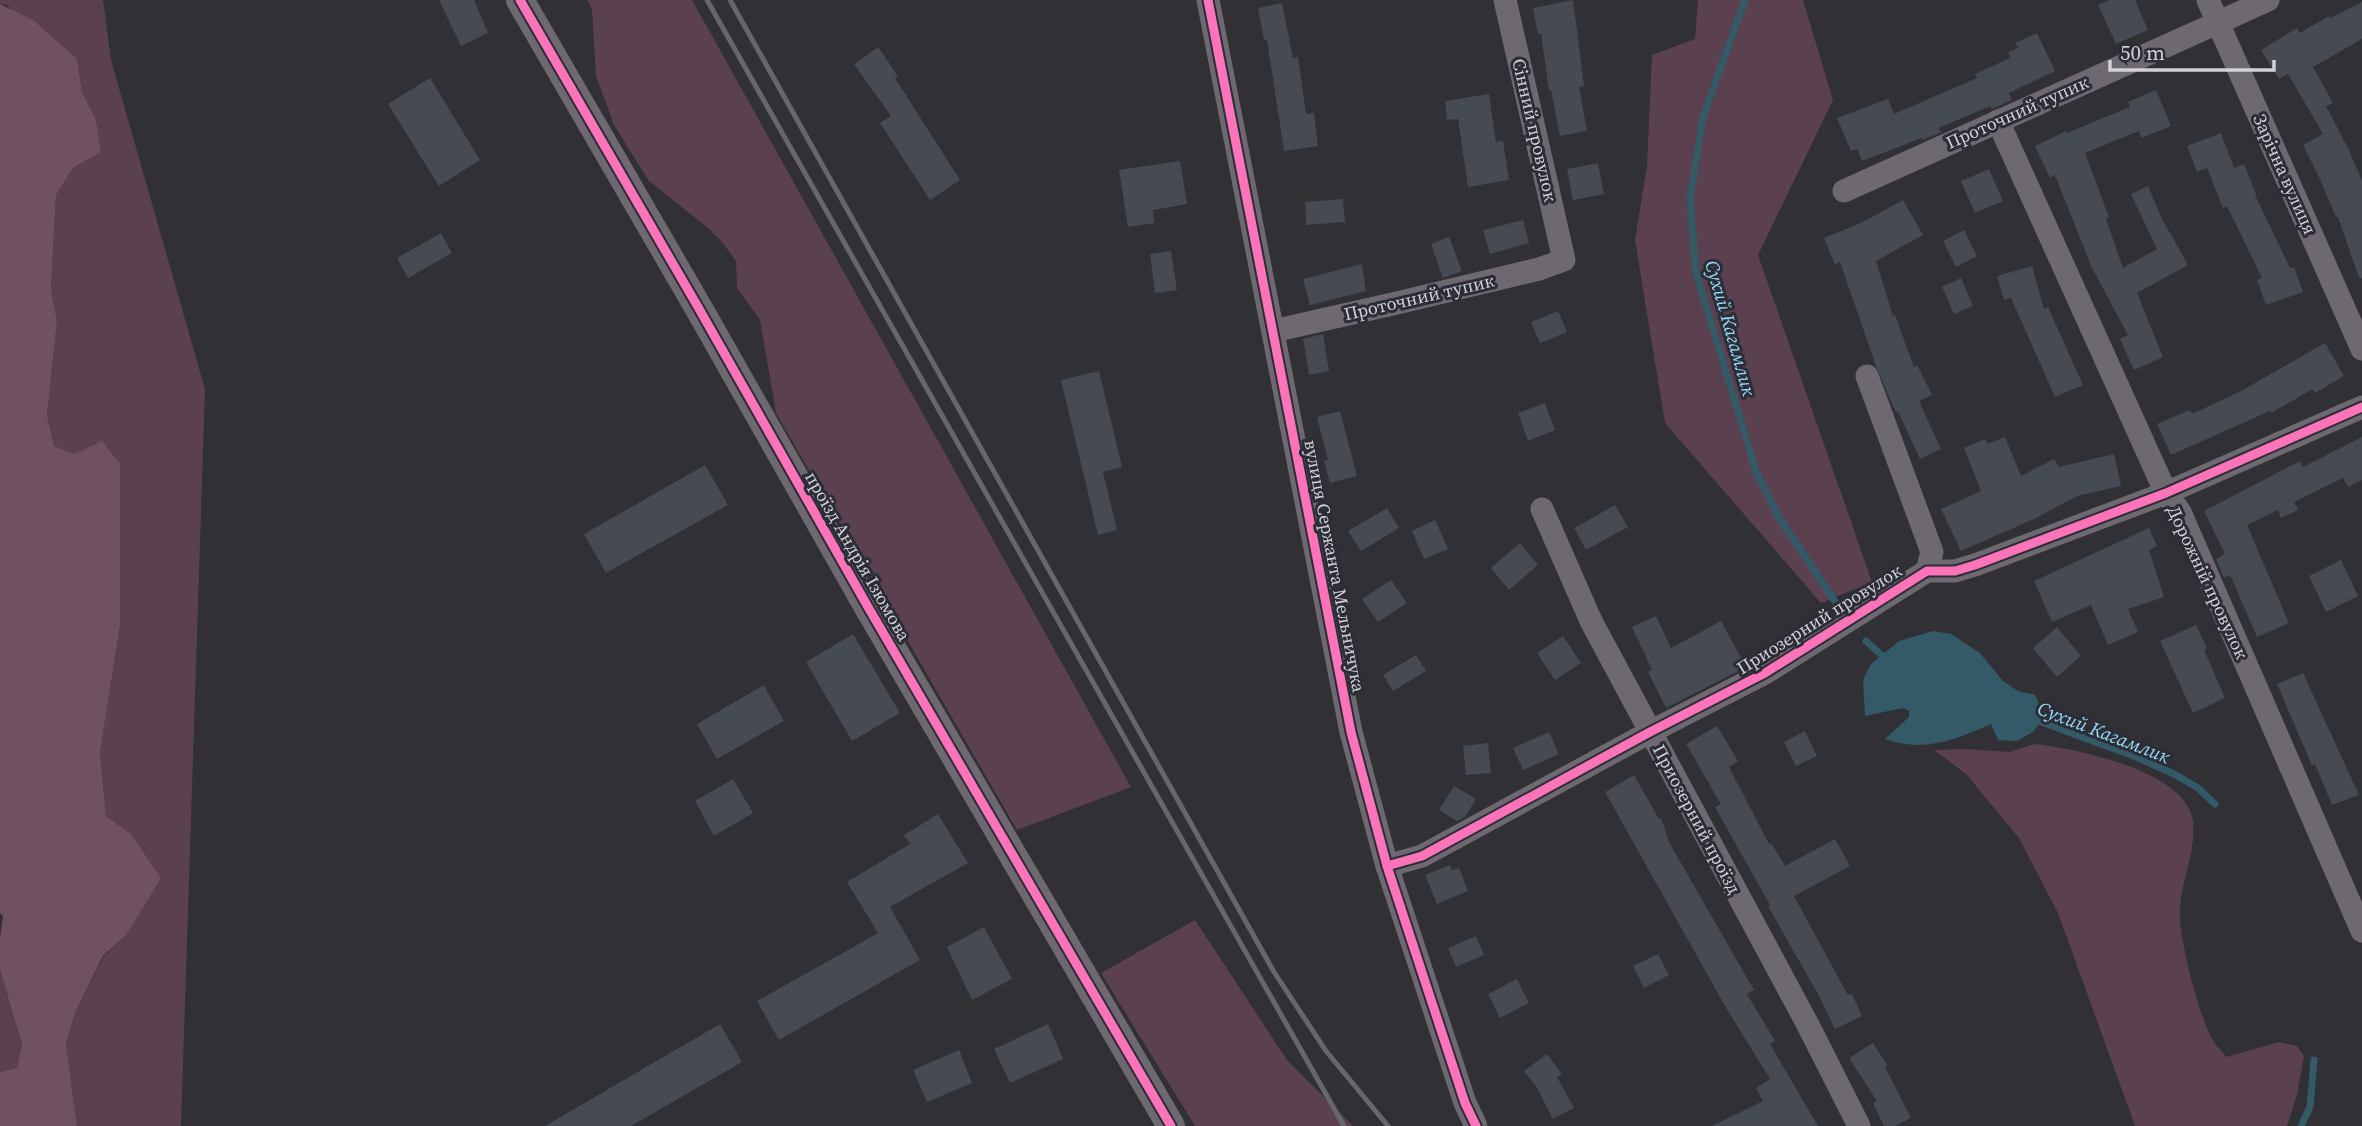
<svg xmlns="http://www.w3.org/2000/svg" width="2362" height="1126" font-family="'Source Serif 4',serif">
	<style>
		.green { fill: #5b414f }
		.forest { fill: #6f5161 }
		.water { fill: #345967 }
		.lines { fill: none; stroke-linecap: round; stroke-linejoin: round }
		.stream { stroke: #345967; stroke-width: 7 }
		.building { fill: #464a52 }
		.minor { stroke: #6e6971; stroke-width: 23 }
		.tertiary { stroke: #6e6971; stroke-width: 28 }
		.rail { stroke: #67666c; stroke-width: 5 }
		.cycleway-casing { stroke: #2d2d38; stroke-width: 13 }
		.cycleway { stroke: #fb73b8; stroke-width: 9 }
		.labels { text-anchor: middle; dominant-baseline: central; stroke-width: 6; stroke-linejoin: round; paint-order: stroke }
		.street-label { font-size: 18px; fill: #d1d1d8; stroke: #2d2d38 }
		.water-label { font-size: 19px; font-style: italic; fill: #94ddfa; stroke: #2d2d38 }
	</style>
	<rect width="100%" height="100%" fill="#303035"/>
	<g class="green">
		<path d="M 0,0 L 103,0 L 111,60 L 205,389 L 181,1126 L 77,1126 L 66,1044 L 75,1013 L 104,956 L 126,935 L 130,833 L 106,816 L 100,753 L 120,626 L 75,454 L 54,446 L 47,415 L 57,321 L 51,289 L 56,194 L 73,168 L 101,152 L 96,120 L 82,92 L 77,59 L 6,5 L 0,4 Z"/>
		<path d="M 587,0 L 692,0 L 1131,787 L 1017,830 L 776,413 L 760,320 L 737,288 L 736,261 L 722,242 L 709,229 L 649,181 L 614,125 L 596,76 L 592,9 Z"/>
		<path d="M 1698,0 L 1803,0 L 1833,100 L 1758,255 L 1872,582 L 1821,603 L 1665,423 L 1635,240 L 1647,166 L 1652,55 L 1695,39 Z"/>
		<path d="M 2035,744 C 2077,749 2188,771 2193,822 C 2196,851 2182,879 2180,907 C 2177,932 2199,1018 2213,1040 C 2216,1046 2222,1051 2226,1057 L 2279,1042 L 2297,1046 L 2304,1056 L 2297,1095 L 2287,1126 L 2135,1126 L 2058,913 L 2019,838 L 1966,774 L 1934,750 L 1965,749 L 2009,752 Z"/>
		<path d="M 1195,920 L 1287,1060 L 1353,1126 L 1195,1126 L 1101,973 Z"/>
		<path d="M 0,970 L 22,1046 L 17,1068 L 0,1072 Z"/>
	</g>
	<path class="forest" d="M 0,4 L 33,20 L 77,59 L 82,92 L 96,120 L 101,152 L 73,168 L 56,195 L 51,289 L 57,321 L 47,415 L 54,446 L 75,454 L 102,441 L 120,464 L 120,626 L 100,753 L 106,816 L 130,833 L 161,878 L 126,935 L 103,956 L 75,1013 L 66,1044 L 77,1126 L 0,1126 L 0,1072 L 17,1068 L 22,1045 L 0,970 L 0,938 L 3,916 L 0,913 Z"/>
	<path class="water" d="M 1933,631 L 1951,634 L 1980,653 L 2003,681 L 2018,691 L 2035,695 L 2043,712 L 2041,722 L 2033,732 L 2017,741 L 1998,740 L 1991,724 C 1956,740 1923,753 1885,739 L 1909,717 L 1909,711 L 1903,708 L 1865,716 L 1863,680 L 1871,664 L 1899,641 Z"/>
	<g class="lines">
		<g class="stream">
			<path d="M 1745,0 L 1703,117 L 1690,198 L 1696,273 L 1756,471 L 1778,516 L 1838,606"/>
			<path d="M 1866,641 L 1887,660"/>
			<path d="M 2033,719 L 2136,757 L 2174,774 L 2198,788 L 2215,804"/>
			<path d="M 2301,1126 L 2310,1107 L 2314,1060"/>
		</g>
	</g>
	<g class="building">
		<path d="M 439,0 L 474,0 L 488,33 L 461,46 Z"/>
		<path d="M 1573,0 L 1584,86 L 1579,87 L 1587,131 L 1560,136 L 1551,90 L 1549,91 L 1541,33 L 1538,34 L 1533,8 Z"/>
		<path d="M 2109,0 L 2135,0 L 2148,30 L 2116,44 L 2098,5 Z"/>
		<path d="M 2362,2 L 2362,39 L 2313,67 L 2333,103 L 2326,106 L 2349,150 L 2362,181 L 2362,278 L 2359,278 L 2338,217 L 2336,217 L 2318,175 L 2303,145 L 2323,134 L 2288,74 L 2279,79 L 2261,50 L 2297,28 L 2300,33 L 2329,16 L 2330,18 Z"/>
		<path d="M 1282,3 L 1293,58 L 1298,57 L 1306,114 L 1314,113 L 1318,146 L 1284,151 L 1267,40 L 1264,40 L 1258,8 Z"/>
		<path d="M 2037,33 L 2055,71 L 2009,93 L 2012,100 L 1992,109 L 1990,106 L 1939,128 L 1941,132 L 1923,140 L 1922,138 L 1862,161 L 1857,149 L 1851,151 L 1837,118 L 1888,99 L 1894,114 L 1977,78 L 1975,74 L 2010,58 L 2008,52 L 2018,48 L 2015,43 Z"/>
		<path d="M 878,47 L 898,76 L 895,78 L 960,180 L 930,200 L 880,123 L 891,116 L 854,64 Z"/>
		<path d="M 430,78 L 480,160 L 439,186 L 388,104 Z"/>
		<path d="M 2156,90 L 2171,126 L 2142,138 L 2139,131 L 2085,153 L 2109,217 L 2106,219 L 2123,268 L 2157,249 L 2131,194 L 2148,186 L 2161,217 L 2188,265 L 2137,293 L 2163,357 L 2134,370 L 2120,339 L 2128,335 L 2092,268 L 2055,175 L 2050,178 L 2035,146 L 2066,131 L 2067,133 L 2130,107 L 2128,102 Z"/>
		<path d="M 1489,94 L 1496,142 L 1503,141 L 1509,180 L 1468,187 L 1458,119 L 1447,120 L 1445,101 Z"/>
		<path d="M 2221,133 L 2234,168 L 2244,164 L 2256,194 L 2255,195 L 2290,268 L 2294,267 L 2303,292 L 2266,305 L 2257,280 L 2262,278 L 2227,206 L 2223,208 L 2207,168 L 2197,172 L 2187,146 Z"/>
		<path d="M 1180,161 L 1187,204 L 1153,210 L 1154,223 L 1128,227 L 1119,170 Z"/>
		<path d="M 1598,163 L 1604,194 L 1573,200 L 1567,169 Z"/>
		<path d="M 1989,169 L 2003,201 L 1975,213 L 1961,181 Z"/>
		<path d="M 1343,199 L 1345,222 L 1306,225 L 1305,202 Z"/>
		<path d="M 1903,200 L 1923,235 L 1876,261 L 1893,316 L 1895,315 L 1914,367 L 1917,365 L 1932,395 L 1919,401 L 1941,449 L 1920,459 L 1898,411 L 1896,412 L 1892,404 L 1876,366 L 1840,262 L 1835,265 L 1824,238 L 1863,222 Z"/>
		<path d="M 1523,220 L 1529,243 L 1490,254 L 1483,230 Z"/>
		<path d="M 1964,230 L 1977,256 L 1956,267 L 1943,241 Z"/>
		<path d="M 441,233 L 452,253 L 408,278 L 397,258 Z"/>
		<path d="M 1449,237 L 1462,271 L 1443,278 L 1431,244 Z"/>
		<path d="M 1171,251 L 1177,290 L 1155,293 L 1150,254 Z"/>
		<path d="M 1362,264 L 1366,291 L 1310,305 L 1303,279 Z"/>
		<path d="M 2032,266 L 2044,309 L 2048,307 L 2083,385 L 2055,397 L 2011,298 L 2004,300 L 1997,276 Z"/>
		<path d="M 1961,278 L 1973,306 L 1954,314 L 1942,287 Z"/>
		<path d="M 1558,311 L 1567,332 L 1540,343 L 1531,322 Z"/>
		<path d="M 1323,334 L 1329,371 L 1309,375 L 1303,339 Z"/>
		<path d="M 2325,343 L 2344,376 L 2315,393 L 2313,389 L 2271,413 L 2270,411 L 2171,455 L 2157,424 L 2190,410 L 2192,414 L 2241,391 Z"/>
		<path d="M 1099,371 L 1122,467 L 1103,472 L 1117,530 L 1098,535 L 1061,380 Z"/>
		<path d="M 1545,403 L 1555,430 L 1528,441 L 1518,413 Z"/>
		<path d="M 1340,411 L 1357,476 L 1330,483 L 1324,461 L 1328,460 L 1317,417 Z"/>
		<path d="M 2005,437 L 2021,476 L 2054,459 L 2059,467 L 2114,454 L 2121,486 L 2077,496 L 2034,519 L 1961,551 L 1941,509 L 1981,491 L 1964,448 L 1985,439 L 1987,444 Z"/>
		<path d="M 2362,437 L 2362,480 L 2348,487 L 2343,478 L 2294,502 L 2298,510 L 2281,518 L 2278,510 L 2247,525 L 2289,623 L 2257,637 L 2230,575 L 2224,578 L 2216,559 L 2225,554 L 2204,511 L 2300,461 L 2303,467 Z"/>
		<path d="M 705,465 L 728,505 L 606,573 L 584,534 Z"/>
		<path d="M 1615,505 L 1628,527 L 1586,550 L 1574,528 Z"/>
		<path d="M 1387,508 L 1399,528 L 1361,551 L 1348,531 Z"/>
		<path d="M 1435,520 L 1448,549 L 1424,559 L 1412,531 Z"/>
		<path d="M 2149,528 L 2157,546 L 2149,550 L 2164,597 L 2128,609 L 2138,632 L 2108,645 L 2091,605 L 2052,622 L 2034,581 Z"/>
		<path d="M 1520,543 L 1538,565 L 1509,590 L 1491,568 Z"/>
		<path d="M 2341,560 L 2358,596 L 2326,612 L 2309,576 Z"/>
		<path d="M 1391,580 L 1407,603 L 1378,622 L 1362,599 Z"/>
		<path d="M 1656,616 L 1671,648 L 1721,621 L 1746,667 L 1666,708 L 1648,672 L 1652,670 L 1632,627 Z"/>
		<path d="M 2196,625 L 2207,648 L 2204,650 L 2225,698 L 2193,713 L 2160,641 Z"/>
		<path d="M 2057,627 L 2081,656 L 2057,677 L 2033,648 Z"/>
		<path d="M 853,634 L 900,713 L 852,741 L 806,662 Z"/>
		<path d="M 1563,636 L 1581,663 L 1555,680 L 1537,653 Z"/>
		<path d="M 1416,655 L 1426,671 L 1393,691 L 1383,675 Z"/>
		<path d="M 2303,673 L 2359,795 L 2332,805 L 2315,764 L 2312,766 L 2277,684 Z"/>
		<path d="M 764,685 L 784,721 L 717,759 L 697,724 Z"/>
		<path d="M 1717,726 L 1738,761 L 1729,767 L 1769,844 L 1771,843 L 1785,866 L 1835,839 L 1850,866 L 1794,896 L 1848,995 L 1852,994 L 1862,1016 L 1835,1029 L 1819,996 L 1768,906 L 1770,905 L 1715,807 L 1721,804 L 1686,744 Z"/>
		<path d="M 1805,731 L 1817,756 L 1796,766 L 1784,742 Z"/>
		<path d="M 1549,732 L 1559,754 L 1523,770 L 1513,748 Z"/>
		<path d="M 1488,743 L 1491,773 L 1466,775 L 1463,746 Z"/>
		<path d="M 1634,775 L 1659,819 L 1661,818 L 1670,844 L 1754,990 L 1747,994 L 1775,1041 L 1770,1044 L 1818,1126 L 1712,1126 L 1763,1101 L 1756,1088 L 1770,1079 L 1725,1006 L 1605,792 Z"/>
		<path d="M 733,779 L 753,813 L 714,836 L 695,801 Z"/>
		<path d="M 1454,786 L 1476,799 L 1465,817 L 1457,821 L 1439,810 Z"/>
		<path d="M 938,814 L 968,863 L 890,907 L 920,960 L 779,1040 L 757,1001 L 878,933 L 847,882 L 910,844 L 904,835 Z"/>
		<path d="M 1450,865 L 1452,870 L 1459,868 L 1468,891 L 1437,904 L 1425,875 Z"/>
		<path d="M 984,927 L 1012,979 L 972,1000 L 947,947 Z"/>
		<path d="M 1476,936 L 1484,955 L 1456,967 L 1448,948 Z"/>
		<path d="M 1658,954 L 1669,975 L 1644,988 L 1633,966 Z"/>
		<path d="M 1517,979 L 1529,1003 L 1500,1018 L 1488,994 Z"/>
		<path d="M 720,1024 L 742,1062 L 631,1126 L 545,1126 Z"/>
		<path d="M 1048,1024 L 1063,1059 L 1010,1083 L 994,1049 Z"/>
		<path d="M 1873,1043 L 1887,1065 L 1885,1067 L 1911,1118 L 1895,1126 L 1884,1126 L 1873,1103 L 1877,1101 L 1849,1058 Z"/>
		<path d="M 959,1050 L 972,1083 L 927,1102 L 913,1070 Z"/>
		<path d="M 1547,1054 L 1562,1074 L 1557,1077 L 1574,1108 L 1553,1119 L 1537,1088 L 1524,1071 Z"/>
	</g>
	<g class="lines">
		<g class="minor">
			<path d="M 1208,0 L 1351,732 L 1387,866 L 1465,1103 L 1476,1126"/>
			<path d="M 2208,0 L 2362,349"/>
			<path d="M 1998,121 L 2166,493 L 2180,512 L 2362,931"/>
			<path d="M 1844,191 L 2268,0"/>
			<path d="M 1273,331 L 1397,303 L 1539,269 L 1564,260 L 1505,0"/>
			<path d="M 1867,376 L 1932,552 L 1927,571"/>
			<path d="M 1542,509 L 1591,621 L 1808,1025 L 1859,1126"/>
			<path d="M 1387,866 L 1422,856 L 1650,732 L 1765,673 L 1927,571 L 1955,571 L 1975,565 L 2166,493 L 2362,407"/>
		</g>
		<path class="tertiary" d="M 520,0 L 698,307 L 868,607 L 1171,1126"/>
		<g class="rail">
			<path d="M 707,0 L 1344,1126"/>
			<path d="M 730,0 L 1274,972 L 1326,1051 L 1388,1126"/>
		</g>
		<defs>
			<g id="cycleway">
				<path d="M 520,0 L 698,307 L 868,607 L 1171,1126"/>
				<path d="M 1208,0 L 1351,732 L 1387,866 L 1465,1103 L 1476,1126"/>
				<path d="M 1387,866 L 1422,856 L 1650,732 L 1765,673 L 1927,571 L 1955,571 L 1975,565 L 2166,493 L 2362,407"/>
			</g>
		</defs>
		<use href="#cycleway" class="cycleway-casing"/>
		<use href="#cycleway" class="cycleway"/>
	</g>
	<g class="labels">
		<g class="street-label">
			<text transform="translate(2017 112) rotate(-24)">Проточний тупик</text>
			<text transform="translate(1535 130) rotate(77)">Сінний провулок</text>
			<text transform="translate(2285 174) rotate(66)">Зарічна вулиця</text>
			<text transform="translate(1419 297) rotate(-13)">Проточний тупик</text>
			<text transform="translate(858 556) rotate(60)">проїзд Андрія Ізюмова</text>
			<text transform="translate(1335 566) rotate(79)">вулиця Сержанта Мельничука</text>
			<text transform="translate(2208 582) rotate(65)">Дорожній провулок</text>
			<text transform="translate(1819 619) rotate(-32)">Приозерний провулок</text>
			<text transform="translate(1697 819) rotate(62)">Приозерний проїзд</text>
		</g>
		<g class="water-label">
			<text transform="translate(1731 328) rotate(74)">Сухий Кагамлик</text>
			<text transform="translate(2104 732) rotate(21)">Сухий Кагамлик</text>
		</g>
	</g>
	<path d="M2110 60v10h164v-10" fill="none" stroke="#d1d1d8" stroke-width="3.5"/>
	<text x="2120" y="60" font-size="21" fill="#d1d1d8" stroke="#2d2d38" stroke-width="5" paint-order="stroke">50 m</text>
</svg>
